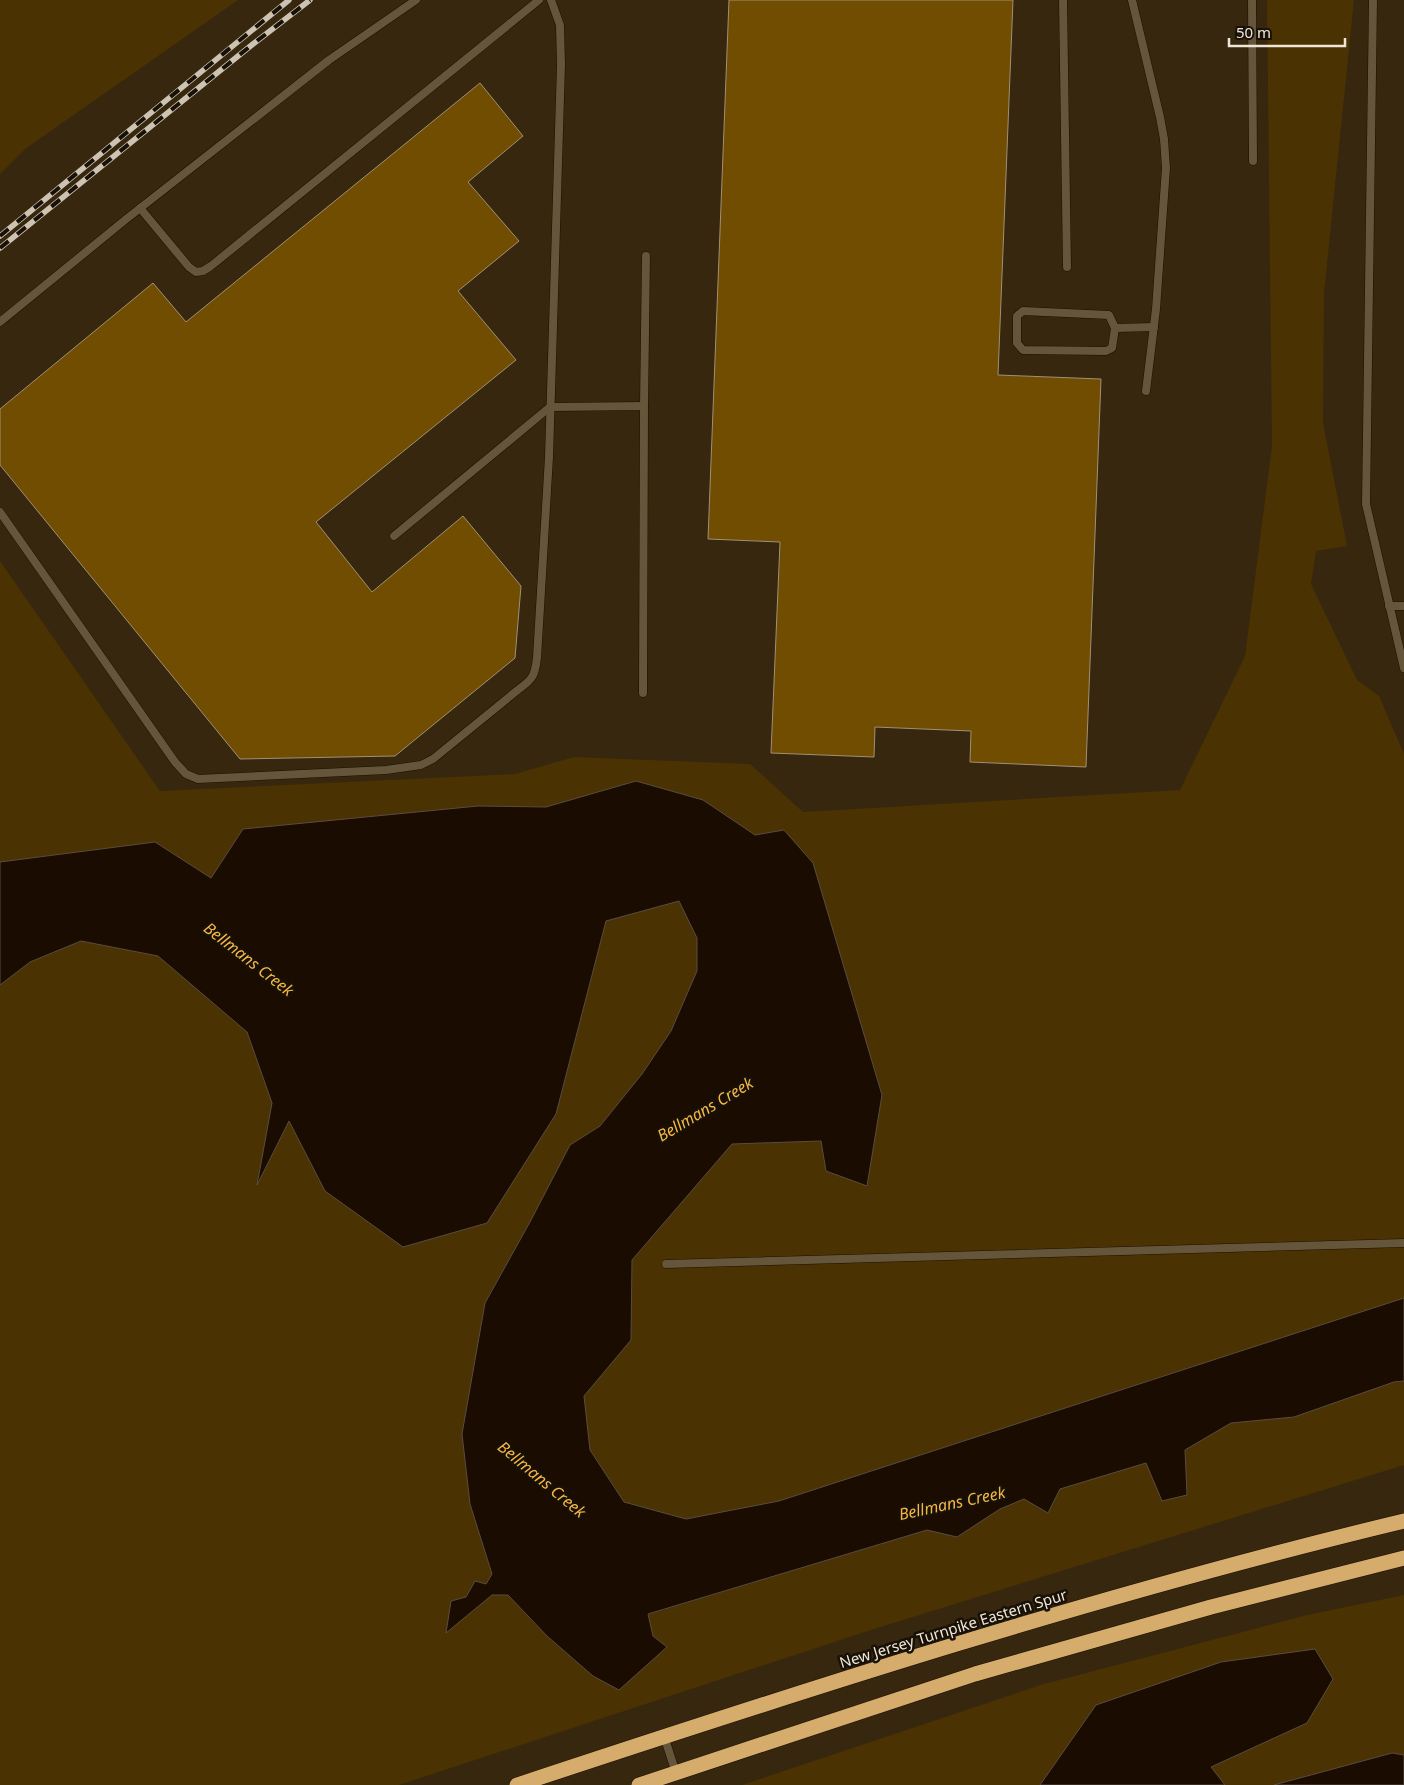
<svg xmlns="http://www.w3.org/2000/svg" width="1404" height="1785" font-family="'Noto Sans',sans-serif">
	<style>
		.green { fill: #4a3202 }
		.water { fill: #1a0c00; stroke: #5a4d40 }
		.building { fill: #704d00; stroke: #a29075 }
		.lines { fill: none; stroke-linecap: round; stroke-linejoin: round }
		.service-casing { stroke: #1d0f00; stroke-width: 9 }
		.motorway-casing { stroke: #1d0f00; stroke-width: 16 }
		.service { stroke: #65553b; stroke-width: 8 }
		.motorway { stroke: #d5ac6c; stroke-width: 15 }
		.rail-casing { stroke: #cec3b2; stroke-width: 5.5 }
		.rail { stroke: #181107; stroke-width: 4; stroke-dasharray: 11; stroke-linecap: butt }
		.labels { text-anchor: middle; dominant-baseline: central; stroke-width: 5; stroke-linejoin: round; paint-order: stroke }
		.street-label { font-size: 15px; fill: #f0e6d7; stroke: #181107 }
		.water-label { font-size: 16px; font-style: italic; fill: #f7b744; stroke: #181107 }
	</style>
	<rect width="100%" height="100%" fill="#36270e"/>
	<g class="green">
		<path d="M 0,0 L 238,0 L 25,149 L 0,174 Z"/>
		<path d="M 1267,0 L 1354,0 L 1324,293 L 1323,423 L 1347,546 L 1316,551 L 1311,584 L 1357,680 L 1379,696 L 1404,754 L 1404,1298 L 779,1501 L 686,1519 L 624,1502 L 590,1450 L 584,1396 L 631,1340 L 632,1260 L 732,1144 L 821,1141 L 784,830 L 755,835 L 703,800 L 636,781 L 546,807 L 478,806 L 243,829 L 211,878 L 155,842 L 0,862 L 0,561 L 160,791 L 515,774 L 574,757 L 750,764 L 803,812 L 1180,790 L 1245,656 L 1272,446 Z"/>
		<path d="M 679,901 L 697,938 L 697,971 L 671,1031 L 642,1074 L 600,1126 L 570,1145 L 530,1222 L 485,1303 L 462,1434 L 470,1504 L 492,1574 L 486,1584 L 466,1597 L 447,1632 L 492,1595 L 508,1595 L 547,1636 L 593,1676 L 667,1647 L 653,1636 L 647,1615 L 927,1530 L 957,1537 L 1000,1509 L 1024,1499 L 1146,1463 L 1162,1501 L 1187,1495 L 1185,1450 L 1231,1423 L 1294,1417 L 1394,1382 L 1404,1381 L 1404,1465 L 877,1628 L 399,1785 L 0,1785 L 0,985 L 30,962 L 81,941 L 158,956 L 247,1032 L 272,1103 L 258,1183 L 289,1121 L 325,1191 L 556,1114 L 606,920 Z"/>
		<path d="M 1404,1595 L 1404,1755 L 1392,1753 L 1274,1785 L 1225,1785 L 1211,1767 L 1307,1723 L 1096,1705 L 1040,1785 L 742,1785 L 1044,1684 L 1307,1615 Z"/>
	</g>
	<g class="water">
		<path d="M 636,781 L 703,800 L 755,835 L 784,830 L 813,863 L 882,1095 L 867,1186 L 826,1171 L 821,1141 L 732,1144 L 632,1260 L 631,1340 L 584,1396 L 590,1450 L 624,1502 L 686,1519 L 779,1501 L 1404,1298 L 1404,1381 L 1394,1382 L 1294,1417 L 1231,1423 L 1185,1450 L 1187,1495 L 1162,1501 L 1146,1463 L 1060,1489 L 1048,1513 L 1024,1499 L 1000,1509 L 957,1537 L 927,1530 L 648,1614 L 653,1636 L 667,1647 L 619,1690 L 593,1676 L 547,1636 L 508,1595 L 492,1595 L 446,1633 L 451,1601 L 466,1597 L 475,1581 L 486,1584 L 492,1574 L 470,1504 L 462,1434 L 485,1303 L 530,1222 L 570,1145 L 600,1126 L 642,1074 L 671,1031 L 697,971 L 697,938 L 679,901 L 606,921 L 556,1114 L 487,1223 L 403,1247 L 325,1191 L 289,1121 L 257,1185 L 272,1103 L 247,1032 L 158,956 L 81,941 L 30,962 L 0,985 L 0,862 L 155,842 L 211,878 L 243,829 L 478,806 L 546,807 Z"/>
		<path d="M 1315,1649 L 1333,1679 L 1307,1723 L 1211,1767 L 1225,1785 L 1040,1785 L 1096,1705 L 1221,1662 Z"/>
		<path d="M 1392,1753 L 1404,1755 L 1404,1785 L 1274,1785 Z"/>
	</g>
	<g class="building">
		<path d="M 729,0 L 1013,0 L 998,375 L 1101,379 L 1086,767 L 970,762 L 971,731 L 875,727 L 874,757 L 771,753 L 780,542 L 708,539 Z"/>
		<path d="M 480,83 L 523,136 L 468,182 L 519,241 L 458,291 L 516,360 L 316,522 L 372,592 L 463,516 L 521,586 L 515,658 L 395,756 L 240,759 L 0,465 L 0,409 L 153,283 L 186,322 Z"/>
	</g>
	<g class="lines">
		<defs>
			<g id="service">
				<path d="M 1063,0 L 1067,267"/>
				<path d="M 1132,0 L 1160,117 L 1164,139 L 1166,168 L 1156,309 L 1146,391"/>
				<path d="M 1252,0 L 1253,161"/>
				<path d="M 1373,0 L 1366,504 L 1404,668"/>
				<path d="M 140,208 L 189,267 L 196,272 L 203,271 L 211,266 L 539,0"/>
				<path d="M 0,322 L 125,220 L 329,60 L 416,0"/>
				<path d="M 1115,328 L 1112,348 L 1106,351 L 1023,350 L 1017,343 L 1017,316 L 1023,311 L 1109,315 L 1115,328 L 1154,327"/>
				<path d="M 644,406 L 646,256"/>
				<path d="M 0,512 L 175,762 L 186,774 L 198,779 L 386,770 L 421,765 L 433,759 L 519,689 C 533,679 535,675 537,658 L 549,457 L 561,65 L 560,25 L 551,0"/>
				<path d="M 394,536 L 550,407 L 644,406 L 643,693"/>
				<path d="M 1389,606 L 1404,606"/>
				<path d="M 666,1264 L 1404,1243"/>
				<path d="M 664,1736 L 676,1773"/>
			</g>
			<g id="motorway">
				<path d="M 517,1785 C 810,1688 1104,1593 1404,1521"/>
				<path d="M 639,1785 L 975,1674 L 1211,1607 L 1404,1558"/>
			</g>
		</defs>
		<use href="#service" class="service-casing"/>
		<use href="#motorway" class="motorway-casing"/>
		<use href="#service" class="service"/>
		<use href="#motorway" class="motorway"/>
		<defs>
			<g id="rail">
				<path d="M 0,236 L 289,0"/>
				<path d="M 0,248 L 253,44 L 310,0"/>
			</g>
		</defs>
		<use href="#rail" class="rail-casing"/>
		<use href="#rail" class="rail"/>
	</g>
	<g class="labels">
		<g class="street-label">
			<text transform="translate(953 1628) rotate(-17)">New Jersey Turnpike Eastern Spur</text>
		</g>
		<g class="water-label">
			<text transform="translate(249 959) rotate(38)">Bellmans Creek</text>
			<text transform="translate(705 1109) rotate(-31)">Bellmans Creek</text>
			<text transform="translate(542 1479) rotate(40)">Bellmans Creek</text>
			<text transform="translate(952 1503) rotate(-12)">Bellmans Creek</text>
		</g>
	</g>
	<path d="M1229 38v8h116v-8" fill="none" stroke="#f0e6d7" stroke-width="2.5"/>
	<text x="1236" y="38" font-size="15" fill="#f0e6d7" stroke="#181107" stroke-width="4" paint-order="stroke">50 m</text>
</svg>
